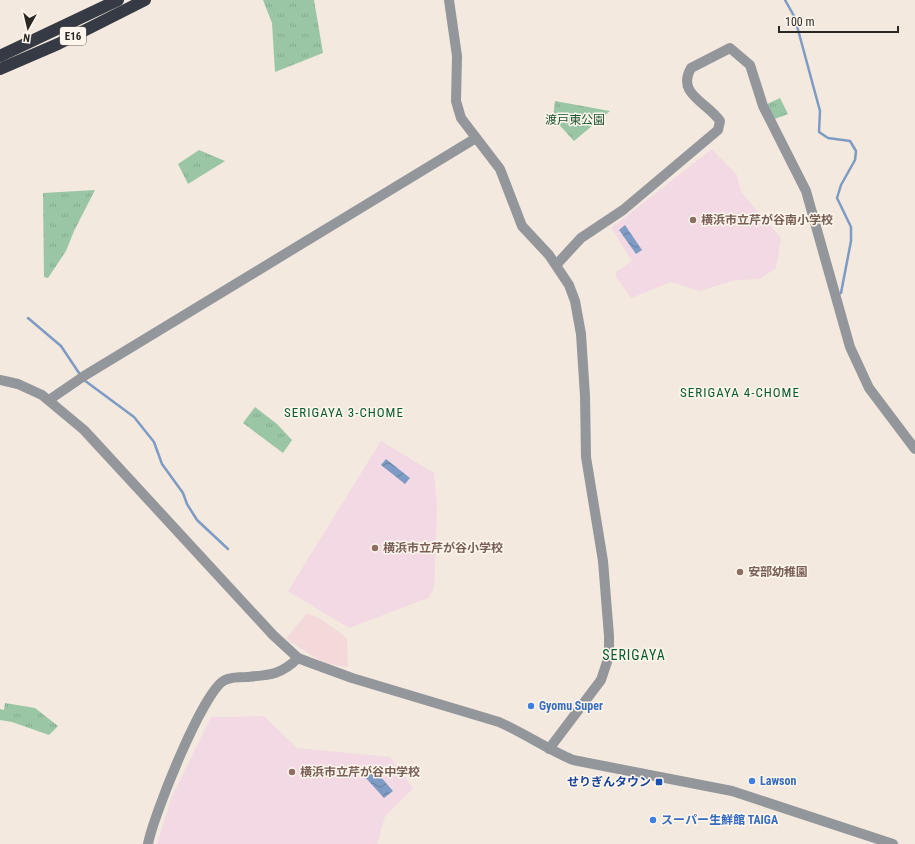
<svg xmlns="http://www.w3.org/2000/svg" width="915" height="844" font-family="'Roboto Condensed','Noto Sans JP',sans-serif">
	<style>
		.industrial { fill: #f4d9db }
		.education { fill: #f2d9e3 }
		.grass { fill: url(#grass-tufts) }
		.water { fill: url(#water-waves) }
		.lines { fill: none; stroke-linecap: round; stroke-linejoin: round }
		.stream { stroke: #7d9bc5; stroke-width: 2.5 }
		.minor { stroke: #93969b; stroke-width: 10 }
		.highway { stroke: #353a44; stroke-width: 12 }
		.education-dot { fill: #8d6e63; stroke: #fff7ee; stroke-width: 1.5 }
		.shop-dot { fill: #3f7fe0; stroke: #fff7ee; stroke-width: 1.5 }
		.transit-dot { fill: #1a4fb4; stroke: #fff7ee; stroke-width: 1.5 }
		.labels { text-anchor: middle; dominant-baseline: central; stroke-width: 3; stroke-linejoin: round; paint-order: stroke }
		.shield { fill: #fff7ee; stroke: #6b6560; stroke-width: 1 }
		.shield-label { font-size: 11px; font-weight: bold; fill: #2b2723 }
		.park-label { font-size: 12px; fill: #194f2d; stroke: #fff7ee }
		.education-label { font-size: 12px; font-weight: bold; fill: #785e54; stroke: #fff7ee; text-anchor: start }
		.shop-label { font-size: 12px; font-weight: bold; fill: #366cbe; stroke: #fff7ee; text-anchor: start }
		.transit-label { font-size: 12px; font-weight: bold; fill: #164399; stroke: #fff7ee; text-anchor: end }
		.neighbourhood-label { font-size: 13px; letter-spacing: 1px; fill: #08592f; stroke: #fff7ee }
		.quarter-label { font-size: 14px; letter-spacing: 1px; fill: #08592f; stroke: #fff7ee }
	</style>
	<defs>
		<pattern id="grass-tufts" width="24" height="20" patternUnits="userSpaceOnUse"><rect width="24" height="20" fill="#9ac6a6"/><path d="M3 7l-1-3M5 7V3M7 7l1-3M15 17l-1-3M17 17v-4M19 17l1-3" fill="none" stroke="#85aa8f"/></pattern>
		<pattern id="water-waves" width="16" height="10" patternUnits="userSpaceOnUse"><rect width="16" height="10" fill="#7d9bc5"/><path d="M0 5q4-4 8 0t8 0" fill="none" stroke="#677ea0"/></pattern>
	</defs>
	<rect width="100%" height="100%" fill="#f3e9de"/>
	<path class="industrial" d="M 307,613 L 321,619 L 347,638 L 348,666 L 346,667 L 328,664 L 319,660 L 286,639 Z"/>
	<g class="education">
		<path d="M 712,149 L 737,175 L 741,192 L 781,238 L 776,268 L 760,279 L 736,280 L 699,291 L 671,282 L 631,298 L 616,277 L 616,272 L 632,261 L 611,228 Z"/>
		<path d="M 381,441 L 434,473 L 437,506 L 434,589 L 428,598 L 349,628 L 288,591 Z"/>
		<path d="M 264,716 L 297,748 L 390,757 L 413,788 L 385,816 L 377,844 L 157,844 L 172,796 L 211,717 Z"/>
	</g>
	<g class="grass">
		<path d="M 263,0 L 314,0 L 323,53 L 275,72 L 272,23 Z"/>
		<path d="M 780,98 L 788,114 L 772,120 L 765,105 Z"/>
		<path d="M 555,101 L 610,111 L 574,141 L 553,118 Z"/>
		<path d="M 199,150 L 225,161 L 188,184 L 178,164 Z"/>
		<path d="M 95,190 L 74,231 L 66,251 L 48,278 L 44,277 L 43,193 Z"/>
		<path d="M 255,407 L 277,424 L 292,440 L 283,453 L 243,423 Z"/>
		<path d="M 5,703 L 35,708 L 58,726 L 49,735 L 12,722 L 0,720 L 0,709 L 4,710 Z"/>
	</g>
	<g class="water">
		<path d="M 625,225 L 642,250 L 636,254 L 619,230 Z"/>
		<path d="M 386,459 L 410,478 L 405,484 L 381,465 Z"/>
		<path d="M 373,768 L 393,791 L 384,798 L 364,776 Z"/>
	</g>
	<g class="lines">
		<g class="stream">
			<path d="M 785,0 L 794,16"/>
			<path d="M 797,26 L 820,111 L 819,132 L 828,138 L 850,141 L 856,151 L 855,160 L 841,185 L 837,198 L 851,227 L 851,241 L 841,293"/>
			<path d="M 28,318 L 61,346 L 81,376"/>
			<path d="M 84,380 L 134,417 L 154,442 L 162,464 L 183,493 L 187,504 L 197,520 L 228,549"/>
		</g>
		<g class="minor">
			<path d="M 449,0 L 457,56 L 456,101 L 461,118 L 500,169 L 522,226 L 549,255 L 569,285 L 575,301 L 581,334 L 585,396 L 586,457 L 603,561 L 609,636 L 609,656 L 601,680 L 549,749"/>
			<path d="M 557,264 L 581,238 L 623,210 L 718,130 L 720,121 C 707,102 676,94 691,68 L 730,48 L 750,65 L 763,106 L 806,191 L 850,347 L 869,388 L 915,449"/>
			<path d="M 0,380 L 18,384 L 42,395 L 84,430 L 273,635 L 298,658 L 311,663 L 352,678 L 499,722 C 524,733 547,749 573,760 L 732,791 L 893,844"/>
			<path d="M 49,400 L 84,376 L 476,138"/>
			<path d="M 148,844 C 153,817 203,690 225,680 C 231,677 239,677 246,677 C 269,675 281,675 298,658"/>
		</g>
		<g class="highway">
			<path d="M 0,56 L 118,0"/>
			<path d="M 0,69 L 58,44 L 145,0"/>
		</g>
	</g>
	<g class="education-dot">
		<circle cx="693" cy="220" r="4"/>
		<circle cx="375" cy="548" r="4"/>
		<circle cx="740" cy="572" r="4"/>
		<circle cx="292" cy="772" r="4"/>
	</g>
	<g class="shop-dot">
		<circle cx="531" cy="706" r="4"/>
		<circle cx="752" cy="781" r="4"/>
		<circle cx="653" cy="820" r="4"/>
	</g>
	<rect class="transit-dot" x="655" y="778" width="8" height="8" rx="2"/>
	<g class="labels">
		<rect class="shield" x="60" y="27" width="26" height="18" rx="3"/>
		<g class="shield-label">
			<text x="73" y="36">E16</text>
		</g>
		<g class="park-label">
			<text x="575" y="120">渡戸東公園</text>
		</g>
		<g class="education-label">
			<text x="701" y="220">横浜市立芹が谷南小学校</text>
			<text x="383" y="548">横浜市立芹が谷小学校</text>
			<text x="748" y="572">安部幼稚園</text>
			<text x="300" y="772">横浜市立芹が谷中学校</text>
		</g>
		<g class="shop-label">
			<text x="539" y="706">Gyomu Super</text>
			<text x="760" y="781">Lawson</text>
			<text x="661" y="820">スーパー生鮮館 TAIGA</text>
		</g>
		<g class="transit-label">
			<text x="651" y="782">せりぎんタウン</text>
		</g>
		<g class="neighbourhood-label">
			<text x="740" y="392">SERIGAYA 4-CHOME</text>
			<text x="344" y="412">SERIGAYA 3-CHOME</text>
		</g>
		<g class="quarter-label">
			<text x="634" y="655">SERIGAYA</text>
		</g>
	</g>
	<g transform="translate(28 28) rotate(188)" stroke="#fff7ee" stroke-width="3" paint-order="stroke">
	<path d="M0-3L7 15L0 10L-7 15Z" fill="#2b2723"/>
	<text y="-6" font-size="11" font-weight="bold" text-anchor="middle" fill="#2b2723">N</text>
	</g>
	<path d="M779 26v6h119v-6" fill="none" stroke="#2b2723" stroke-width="2"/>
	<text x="785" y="26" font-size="12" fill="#2b2723" stroke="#fff7ee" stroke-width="3" paint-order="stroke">100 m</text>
</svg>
